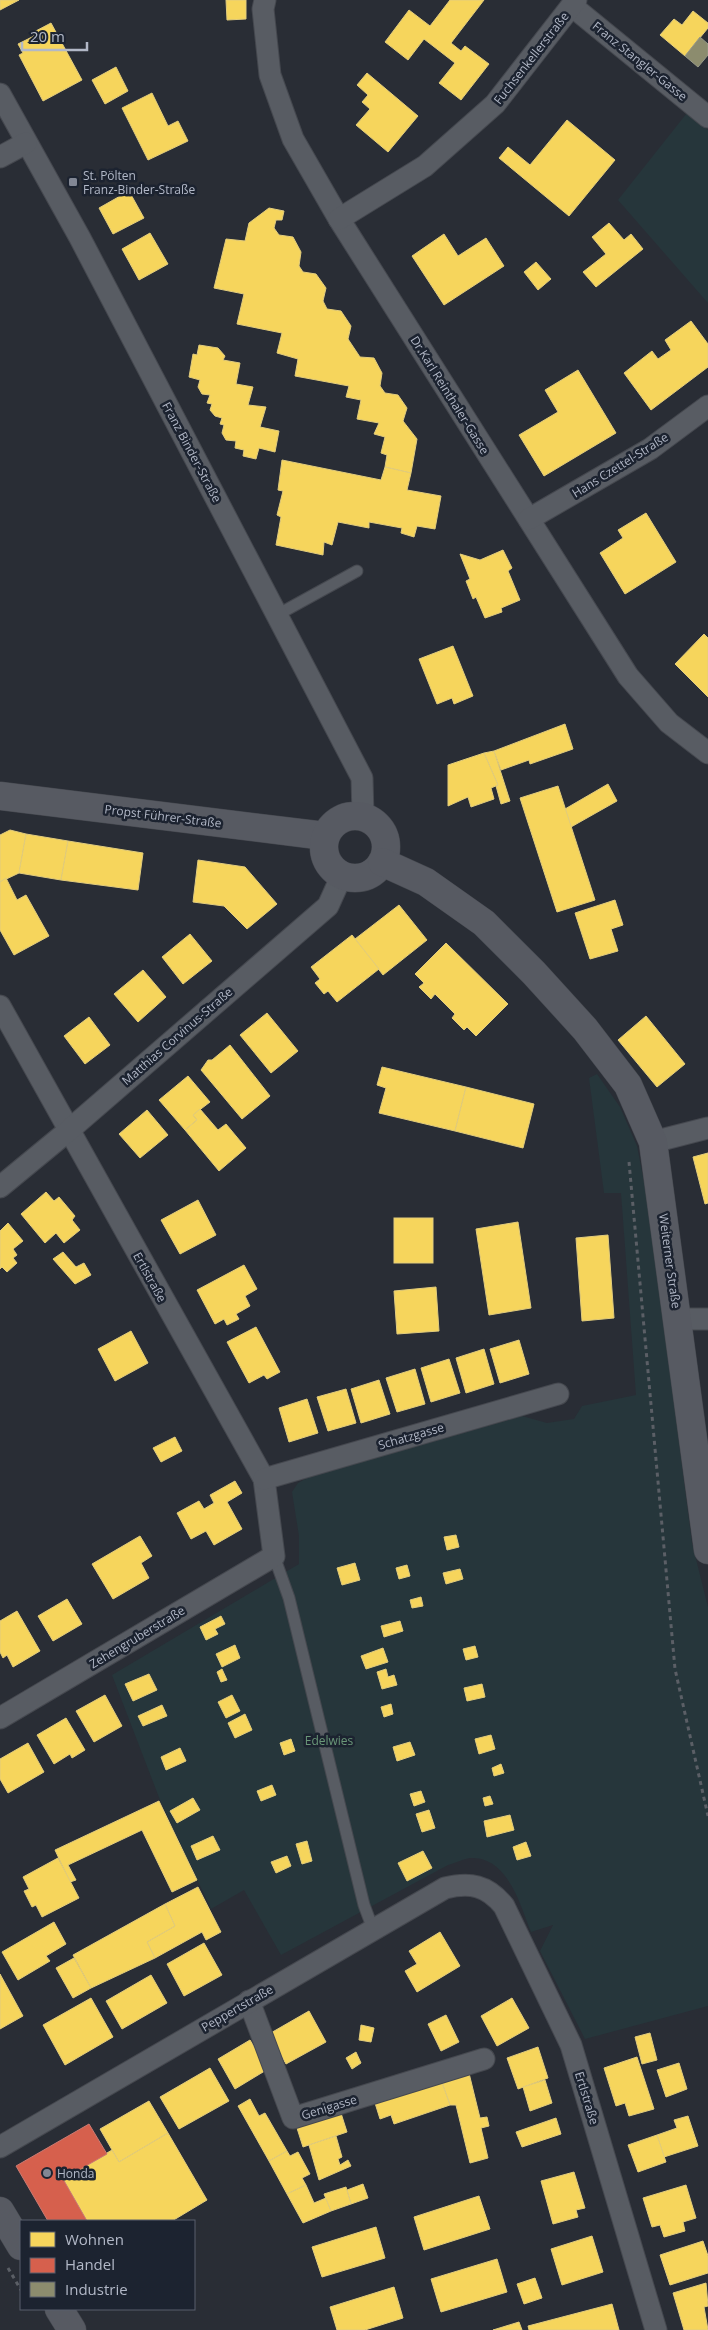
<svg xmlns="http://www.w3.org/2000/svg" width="708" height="2330" font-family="'Open Sans',sans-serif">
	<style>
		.green { fill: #26363b }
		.homes { fill: #f6d55c; stroke: #e2cc7c }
		.shops { fill: #d6604d; stroke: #cb7a72 }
		.industry { fill: #8c8c6e; stroke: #979989 }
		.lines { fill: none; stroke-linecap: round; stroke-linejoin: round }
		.lane-casing { stroke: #45484f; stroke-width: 13 }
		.street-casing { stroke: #45484f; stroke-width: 23 }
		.secondary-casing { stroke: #45484f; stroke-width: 29 }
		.path { stroke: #5b5f66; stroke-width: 3; stroke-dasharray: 4 4; stroke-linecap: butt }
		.lane { stroke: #585c63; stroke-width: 11 }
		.street { stroke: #585c63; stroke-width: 21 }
		.secondary { stroke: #575a62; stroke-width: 28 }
		.poi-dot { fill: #828794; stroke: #1c2330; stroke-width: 2 }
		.labels { text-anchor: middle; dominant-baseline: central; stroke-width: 5; stroke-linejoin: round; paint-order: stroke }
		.street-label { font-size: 12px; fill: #b2b8c7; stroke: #1c2330 }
		.poi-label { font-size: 12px; fill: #b2b8c7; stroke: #1c2330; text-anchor: start }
		.park-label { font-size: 12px; fill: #6a9778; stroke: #1c2330 }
	</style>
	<rect width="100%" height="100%" fill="#292d35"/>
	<g class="green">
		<path d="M 687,113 L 708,130 L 708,303 L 618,200 Z"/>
		<path d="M 597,1074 L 620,1107 L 637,1146 L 648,1202 L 692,1543 L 708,1607 L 708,2006 L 585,2039 L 540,1951 L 553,1925 L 531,1932 C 520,1905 508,1856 470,1858 C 463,1859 455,1863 448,1865 L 281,1955 L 244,1890 L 211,1909 L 160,1800 L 112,1675 L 299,1564 L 299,1536 L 292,1492 L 298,1483 L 309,1477 L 522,1416 L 547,1423 L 574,1419 L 582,1406 L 636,1395 L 621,1193 L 604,1193 L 589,1078 Z"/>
	</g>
	<g class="homes">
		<path d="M 0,0 L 19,0 L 0,10 Z"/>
		<path d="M 226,0 L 246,0 L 246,19 L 227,20 Z"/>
		<path d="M 450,0 L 484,0 L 451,43 L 461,51 L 465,46 L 489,64 L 461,100 L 439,83 L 455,63 L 424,39 L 408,60 L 385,42 L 409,10 L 430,26 Z"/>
		<path d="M 693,11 L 708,23 L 708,28 L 685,56 L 660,35 L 674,19 L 682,25 Z"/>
		<path d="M 51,23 L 82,80 L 43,101 L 19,55 L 23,53 L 18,44 L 34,36 L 32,33 Z"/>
		<path d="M 116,67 L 128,91 L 105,104 L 92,80 Z"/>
		<path d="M 367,73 L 418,116 L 388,152 L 356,125 L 370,109 L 362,102 L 368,95 L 357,85 Z"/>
		<path d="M 152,93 L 168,126 L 178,121 L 188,141 L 148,160 L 122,108 Z"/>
		<path d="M 567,120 L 615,160 L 569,216 L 499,158 L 508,147 L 530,165 Z"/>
		<path d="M 129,191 L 144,218 L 113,234 L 99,208 Z"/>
		<path d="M 269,208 L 284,211 L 282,220 L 276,220 L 274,228 L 279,235 L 293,237 L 301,252 L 299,266 L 303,272 L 316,274 L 326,288 L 323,301 L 327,309 L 341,311 L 351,326 L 348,339 L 360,357 L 374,358 L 382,373 L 380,386 L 385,393 L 398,395 L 407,408 L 403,421 L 417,439 L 411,473 L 385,467 L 387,455 L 381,453 L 385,437 L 374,434 L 379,423 L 357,419 L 361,400 L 346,397 L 349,386 L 295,376 L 298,359 L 277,353 L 282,333 L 237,324 L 244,294 L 214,288 L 226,239 L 245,241 L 249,223 Z"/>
		<path d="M 609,223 L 624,240 L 631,234 L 643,249 L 596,287 L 583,272 L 606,254 L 592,237 Z"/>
		<path d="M 150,233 L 168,264 L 139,280 L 122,249 Z"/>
		<path d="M 444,234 L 458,256 L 486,238 L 504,266 L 444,305 L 412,256 Z"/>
		<path d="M 536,262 L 551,279 L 538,290 L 524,272 Z"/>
		<path d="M 691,321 L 708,344 L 708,367 L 651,410 L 624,373 L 652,351 L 658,359 L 671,350 L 665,340 Z"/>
		<path d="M 199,345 L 218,348 L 225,356 L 223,360 L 240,363 L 236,384 L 253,387 L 248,405 L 266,407 L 260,427 L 279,431 L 275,452 L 259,448 L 256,459 L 243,456 L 244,450 L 235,448 L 236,441 L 226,440 L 222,433 L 224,425 L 220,424 L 222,418 L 215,416 L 210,410 L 212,404 L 207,403 L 210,395 L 202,394 L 198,387 L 200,380 L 189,377 L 193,354 L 197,355 Z"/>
		<path d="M 578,370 L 616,433 L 544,476 L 519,435 L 558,412 L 545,390 Z"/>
		<path d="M 282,460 L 381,480 L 385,467 L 411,473 L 407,490 L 441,496 L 435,529 L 417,526 L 414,537 L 401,533 L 402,528 L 369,522 L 369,528 L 338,522 L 332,545 L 324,542 L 323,555 L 276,545 L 281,517 L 277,515 L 283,491 L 278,490 Z"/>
		<path d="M 646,513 L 676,562 L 625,594 L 600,553 L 623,538 L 618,530 Z"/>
		<path d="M 503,550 L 512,568 L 508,571 L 520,600 L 501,608 L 502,612 L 485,618 L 476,597 L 473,599 L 466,581 L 470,579 L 460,554 L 480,560 Z"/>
		<path d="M 704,634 L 708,638 L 708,697 L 675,664 Z"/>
		<path d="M 453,646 L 473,696 L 454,704 L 452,698 L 437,704 L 419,659 Z"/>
		<path d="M 565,724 L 573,749 L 530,764 L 529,760 L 501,770 L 494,751 Z"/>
		<path d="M 494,751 L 510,801 L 501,804 L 496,786 L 498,785 L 484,753 Z"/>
		<path d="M 484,753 L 498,785 L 491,788 L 494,799 L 471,807 L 468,797 L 448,806 L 448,765 Z"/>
		<path d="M 608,784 L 617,801 L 571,827 L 565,809 Z"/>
		<path d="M 558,786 L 595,900 L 557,912 L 520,798 Z"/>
		<path d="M 10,830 L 26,834 L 19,873 L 0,882 L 0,835 Z"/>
		<path d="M 26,834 L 68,841 L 61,880 L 19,873 Z"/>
		<path d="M 68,841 L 143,853 L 138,890 L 61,880 Z"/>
		<path d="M 198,860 L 245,867 L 277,904 L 247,929 L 224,906 L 193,902 Z"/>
		<path d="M 6,878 L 17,900 L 26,895 L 49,936 L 14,955 L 0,930 L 0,882 Z"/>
		<path d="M 615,900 L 623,925 L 611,929 L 618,951 L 590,959 L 575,913 Z"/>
		<path d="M 399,905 L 427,940 L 383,975 L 355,939 Z"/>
		<path d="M 190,934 L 212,961 L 183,984 L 162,957 Z"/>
		<path d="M 352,935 L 379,969 L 337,1002 L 328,991 L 324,994 L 315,983 L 320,979 L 311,967 Z"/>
		<path d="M 446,943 L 508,1004 L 476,1036 L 467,1027 L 464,1030 L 452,1018 L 455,1014 L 435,994 L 431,999 L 419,987 L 424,983 L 415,974 Z"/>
		<path d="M 143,970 L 166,997 L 138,1022 L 114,994 Z"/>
		<path d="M 267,1013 L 298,1051 L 271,1073 L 240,1035 Z"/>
		<path d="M 646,1016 L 685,1064 L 657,1087 L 618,1040 Z"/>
		<path d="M 89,1017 L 110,1045 L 85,1064 L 64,1036 Z"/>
		<path d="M 230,1045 L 270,1096 L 242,1119 L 201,1070 L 208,1060 L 212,1060 Z"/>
		<path d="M 382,1067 L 466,1087 L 455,1131 L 379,1113 L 386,1088 L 377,1085 Z"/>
		<path d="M 188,1076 L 210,1102 L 193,1115 L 197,1120 L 185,1130 L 159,1100 Z"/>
		<path d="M 466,1087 L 534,1104 L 523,1148 L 455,1131 Z"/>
		<path d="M 200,1109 L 218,1130 L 226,1124 L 246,1148 L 219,1171 L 185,1130 L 197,1120 L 193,1115 Z"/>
		<path d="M 147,1110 L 168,1135 L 140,1158 L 119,1134 Z"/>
		<path d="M 708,1153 L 708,1203 L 705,1204 L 693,1157 Z"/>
		<path d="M 46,1192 L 54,1201 L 59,1197 L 75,1216 L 72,1220 L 80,1230 L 64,1243 L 56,1233 L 45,1243 L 21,1214 Z"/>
		<path d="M 198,1200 L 216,1235 L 180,1254 L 161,1220 Z"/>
		<rect x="394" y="1218" width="39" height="45"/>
		<path d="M 518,1222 L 531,1308 L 489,1315 L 476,1229 Z"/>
		<path d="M 8,1223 L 23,1241 L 13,1249 L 17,1255 L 13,1258 L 17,1263 L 7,1272 L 2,1267 L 0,1269 L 0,1231 Z"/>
		<path d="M 608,1235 L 614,1318 L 582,1321 L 576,1238 Z"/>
		<path d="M 63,1252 L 76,1267 L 84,1263 L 91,1275 L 75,1284 L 53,1259 Z"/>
		<path d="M 244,1265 L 257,1289 L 245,1296 L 250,1306 L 236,1314 L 239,1319 L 227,1325 L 224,1319 L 215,1324 L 197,1290 Z"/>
		<path d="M 436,1287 L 439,1331 L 397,1334 L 394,1291 Z"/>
		<path d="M 256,1327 L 280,1372 L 267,1379 L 264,1375 L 249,1383 L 227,1342 Z"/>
		<path d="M 131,1331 L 148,1363 L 115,1381 L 98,1349 Z"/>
		<path d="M 519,1340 L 529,1374 L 500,1383 L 490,1349 Z"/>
		<path d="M 484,1349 L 494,1384 L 466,1393 L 456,1358 Z"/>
		<path d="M 449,1359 L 460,1393 L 431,1402 L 421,1368 Z"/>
		<path d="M 415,1369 L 425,1404 L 397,1412 L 386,1378 Z"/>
		<path d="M 379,1380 L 390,1414 L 361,1423 L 351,1389 Z"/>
		<path d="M 346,1389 L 356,1423 L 328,1431 L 317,1397 Z"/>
		<path d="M 307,1399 L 318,1433 L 289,1442 L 279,1408 Z"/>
		<path d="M 175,1437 L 182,1451 L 161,1462 L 153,1448 Z"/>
		<path d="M 235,1481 L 242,1493 L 227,1502 L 242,1529 L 214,1545 L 206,1531 L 191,1539 L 177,1513 L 199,1501 L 204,1509 L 214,1503 L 210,1495 Z"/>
		<path d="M 456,1535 L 459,1547 L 447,1550 L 444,1537 Z"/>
		<path d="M 140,1536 L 152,1556 L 141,1563 L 149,1578 L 113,1599 L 92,1564 Z"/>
		<path d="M 355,1563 L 360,1580 L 342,1585 L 337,1568 Z"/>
		<path d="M 407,1565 L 410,1576 L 399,1579 L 396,1568 Z"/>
		<path d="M 460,1569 L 463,1579 L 446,1584 L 443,1573 Z"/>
		<path d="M 421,1597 L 423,1606 L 412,1608 L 410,1600 Z"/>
		<path d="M 67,1599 L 82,1624 L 53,1641 L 38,1616 Z"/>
		<path d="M 17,1611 L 40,1651 L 13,1667 L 7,1655 L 3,1658 L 0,1652 L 0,1621 Z"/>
		<path d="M 221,1616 L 225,1624 L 215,1629 L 218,1634 L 206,1640 L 200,1627 Z"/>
		<path d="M 400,1621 L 403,1631 L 384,1637 L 381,1626 Z"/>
		<path d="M 235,1645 L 240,1658 L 222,1667 L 216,1654 Z"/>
		<path d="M 475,1646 L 478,1657 L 466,1660 L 463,1649 Z"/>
		<path d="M 383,1648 L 388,1662 L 366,1669 L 361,1656 Z"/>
		<path d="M 222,1669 L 227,1680 L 221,1682 L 217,1672 Z"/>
		<path d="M 386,1669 L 388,1677 L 394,1675 L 397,1685 L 382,1689 L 377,1672 Z"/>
		<path d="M 149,1674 L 157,1690 L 133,1701 L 125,1684 Z"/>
		<path d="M 482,1684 L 485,1697 L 467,1701 L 464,1688 Z"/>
		<path d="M 105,1695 L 122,1726 L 94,1742 L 76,1711 Z"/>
		<path d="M 232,1695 L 240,1711 L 226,1718 L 218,1702 Z"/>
		<path d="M 391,1704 L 393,1714 L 384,1717 L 381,1707 Z"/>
		<path d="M 162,1705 L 167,1716 L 143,1726 L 138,1716 Z"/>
		<path d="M 245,1714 L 252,1730 L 235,1738 L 228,1723 Z"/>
		<path d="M 66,1718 L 85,1750 L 72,1758 L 70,1754 L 54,1764 L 37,1735 Z"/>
		<path d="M 491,1735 L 495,1749 L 479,1754 L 475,1739 Z"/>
		<path d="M 291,1739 L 295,1751 L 284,1755 L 280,1743 Z"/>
		<path d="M 410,1742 L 415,1755 L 397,1761 L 393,1747 Z"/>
		<path d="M 28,1743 L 44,1772 L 8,1793 L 0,1779 L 0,1759 Z"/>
		<path d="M 180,1748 L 186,1761 L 166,1770 L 161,1757 Z"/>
		<path d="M 501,1764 L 504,1773 L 494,1776 L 492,1768 Z"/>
		<path d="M 272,1785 L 276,1795 L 261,1801 L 257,1791 Z"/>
		<path d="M 421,1791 L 425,1802 L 414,1806 L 410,1794 Z"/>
		<path d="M 490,1796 L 493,1804 L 485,1806 L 483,1798 Z"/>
		<path d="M 193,1798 L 200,1810 L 177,1823 L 170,1811 Z"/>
		<path d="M 159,1801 L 197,1880 L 172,1892 L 142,1830 L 68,1865 L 76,1880 L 70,1882 L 55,1850 Z"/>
		<path d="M 429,1810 L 435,1828 L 422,1832 L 416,1814 Z"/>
		<path d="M 510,1815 L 514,1830 L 487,1837 L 484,1821 Z"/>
		<path d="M 213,1836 L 220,1850 L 197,1860 L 191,1846 Z"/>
		<path d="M 307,1841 L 312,1861 L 302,1864 L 296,1844 Z"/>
		<path d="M 526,1842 L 531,1856 L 517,1860 L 513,1847 Z"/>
		<path d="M 423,1851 L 432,1868 L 407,1881 L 398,1863 Z"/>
		<path d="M 287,1856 L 291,1866 L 276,1873 L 271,1862 Z"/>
		<path d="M 58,1858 L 79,1898 L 42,1917 L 36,1905 L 32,1907 L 24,1891 L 29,1889 L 23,1877 Z"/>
		<path d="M 198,1887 L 221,1932 L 206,1940 L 202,1932 L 155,1958 L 147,1942 L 175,1926 L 165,1904 Z"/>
		<path d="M 165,1904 L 175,1926 L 147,1942 L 155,1958 L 91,1988 L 73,1955 Z"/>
		<path d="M 54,1922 L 66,1944 L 46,1956 L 50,1961 L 18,1980 L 2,1952 Z"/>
		<path d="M 440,1932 L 460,1966 L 417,1992 L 405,1971 L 417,1964 L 409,1951 Z"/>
		<path d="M 204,1943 L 222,1975 L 184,1996 L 167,1964 Z"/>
		<path d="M 74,1958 L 91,1988 L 73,1998 L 56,1968 Z"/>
		<path d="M 0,1974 L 23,2016 L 0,2029 Z"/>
		<path d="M 151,1975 L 167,2003 L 122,2029 L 106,2001 Z"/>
		<path d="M 91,1998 L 113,2037 L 65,2065 L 43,2025 Z"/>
		<path d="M 512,1998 L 529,2028 L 497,2046 L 481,2016 Z"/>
		<path d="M 309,2011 L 326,2042 L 286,2064 L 269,2034 Z"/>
		<path d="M 446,2015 L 459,2042 L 441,2051 L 428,2024 Z"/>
		<path d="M 361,2025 L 374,2028 L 371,2042 L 359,2040 Z"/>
		<path d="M 650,2033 L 657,2060 L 642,2064 L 635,2037 Z"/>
		<path d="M 250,2040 L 268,2069 L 235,2089 L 218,2059 Z"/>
		<path d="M 538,2047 L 548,2078 L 518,2089 L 507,2058 Z"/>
		<path d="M 356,2052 L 361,2063 L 352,2069 L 346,2058 Z"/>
		<path d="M 637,2057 L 654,2109 L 629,2116 L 625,2103 L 616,2106 L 604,2068 Z"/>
		<path d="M 679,2063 L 687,2089 L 666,2097 L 657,2070 Z"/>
		<path d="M 210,2068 L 229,2101 L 179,2129 L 160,2097 Z"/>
		<path d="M 468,2069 L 480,2118 L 487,2117 L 489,2126 L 481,2128 L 488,2158 L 470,2163 L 456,2105 L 450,2105 L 440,2077 Z"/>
		<path d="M 440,2077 L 450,2105 L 394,2124 L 391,2115 L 380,2119 L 375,2103 Z"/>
		<path d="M 545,2080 L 552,2103 L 530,2111 L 523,2087 Z"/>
		<path d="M 250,2099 L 259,2116 L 265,2113 L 287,2151 L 269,2161 L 238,2106 Z"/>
		<path d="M 149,2101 L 168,2133 L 119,2162 L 100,2129 Z"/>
		<path d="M 340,2110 L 347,2132 L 303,2147 L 296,2125 Z"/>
		<path d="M 688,2116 L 698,2146 L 664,2157 L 657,2135 L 677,2128 L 674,2120 Z"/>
		<path d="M 556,2118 L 561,2134 L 522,2147 L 516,2132 Z"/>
		<path d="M 168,2133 L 207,2200 L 172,2221 L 87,2221 L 63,2179 L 112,2150 L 119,2162 Z"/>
		<path d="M 657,2135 L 666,2162 L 638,2172 L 628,2145 Z"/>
		<path d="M 336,2136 L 342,2157 L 338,2159 L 340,2165 L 348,2160 L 351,2166 L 319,2180 L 309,2145 Z"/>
		<path d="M 287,2151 L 290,2156 L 298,2152 L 310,2174 L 302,2178 L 306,2185 L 287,2194 L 269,2161 Z"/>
		<path d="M 574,2172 L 585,2208 L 576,2210 L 578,2217 L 553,2224 L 541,2181 Z"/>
		<path d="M 363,2184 L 368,2198 L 351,2204 L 347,2190 Z"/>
		<path d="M 306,2185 L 314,2203 L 326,2198 L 331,2211 L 303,2223 L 287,2194 Z"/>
		<path d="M 686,2185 L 696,2218 L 683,2222 L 685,2231 L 664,2237 L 660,2225 L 652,2227 L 643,2198 Z"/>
		<path d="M 346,2187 L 351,2204 L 331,2211 L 324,2194 Z"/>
		<path d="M 479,2196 L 490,2229 L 424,2250 L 414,2217 Z"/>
		<path d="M 376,2227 L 385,2258 L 322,2277 L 312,2247 Z"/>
		<path d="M 592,2236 L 603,2272 L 562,2285 L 551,2249 Z"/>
		<path d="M 703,2241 L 708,2256 L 708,2273 L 670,2285 L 660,2255 Z"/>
		<path d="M 497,2259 L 507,2292 L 441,2312 L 431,2279 Z"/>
		<path d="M 535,2278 L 542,2298 L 524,2304 L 517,2284 Z"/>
		<path d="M 706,2283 L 708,2306 L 704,2307 L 708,2330 L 684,2330 L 673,2293 Z"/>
		<path d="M 394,2287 L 403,2318 L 365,2330 L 337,2330 L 330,2307 Z"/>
		<path d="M 612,2304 L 619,2330 L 529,2330 L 528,2326 Z"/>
		<path d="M 519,2322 L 522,2330 L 493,2330 Z"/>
	</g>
	<path class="shops" d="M 89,2124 L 107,2154 L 63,2179 L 87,2221 L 48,2221 L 16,2166 Z"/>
	<path class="industry" d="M 700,37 L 708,44 L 708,55 L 698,67 L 685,56 Z"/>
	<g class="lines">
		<defs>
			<g id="lane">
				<path d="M 277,615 L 357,571"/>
				<path d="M 274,1556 L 289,1598 L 364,1905 L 373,1929"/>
			</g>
			<g id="street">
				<path d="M 265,0 L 263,9 L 270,75 L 293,139 L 339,219 L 628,676 L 669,723 L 708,753"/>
				<path d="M 572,6 L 708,117"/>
				<path d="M 0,94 L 80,238 L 362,778 L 363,816"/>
				<path d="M 0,157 L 26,143"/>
				<path d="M 339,219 L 425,166 L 495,104 L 576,0"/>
				<path d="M 529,519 L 650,449 L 708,406"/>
				<path d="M 0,1006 L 264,1479 L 274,1556 L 0,1718"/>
				<path d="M 653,1142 L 708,1128"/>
				<path d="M 0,1187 L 68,1131 L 328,906 L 342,875"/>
				<path d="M 678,1319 L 708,1319"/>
				<path d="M 264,1479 L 558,1394"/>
				<path d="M 249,2001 L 293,2118 L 484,2059"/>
				<path d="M 0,2147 L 445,1888 C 470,1882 487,1885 504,1906 L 571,2045 L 656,2330"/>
			</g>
			<g id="secondary">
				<path d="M 0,796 L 325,836"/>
				<circle cx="355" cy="847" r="31"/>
				<path d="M 382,862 L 426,882 L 484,923 L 534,973 L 585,1029 L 628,1085 L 653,1142 L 708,1550"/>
				<path d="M 0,2211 L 21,2246"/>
				<path d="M 59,2309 L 72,2330"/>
			</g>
		</defs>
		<use href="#lane" class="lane-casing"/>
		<use href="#street" class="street-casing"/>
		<use href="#secondary" class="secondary-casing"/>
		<g class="path">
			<path d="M 629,1162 L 675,1669 L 708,1816"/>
			<path d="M 8,2268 L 21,2290"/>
		</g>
		<use href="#lane" class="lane"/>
		<use href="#street" class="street"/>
		<use href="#secondary" class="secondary"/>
	</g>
	<g class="poi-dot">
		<rect x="68" y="177" width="10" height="10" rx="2.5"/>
		<circle cx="47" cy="2173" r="5"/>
	</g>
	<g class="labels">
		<g class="street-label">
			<text transform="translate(531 58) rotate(-52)">Fuchsenkellerstraße</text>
			<text transform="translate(640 61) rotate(39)">Franz Stangler-Gasse</text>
			<text transform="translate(450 395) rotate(58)">Dr.Karl Reinthaler-Gasse</text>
			<text transform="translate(192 452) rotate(62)">Franz Binder-Straße</text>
			<text transform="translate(620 465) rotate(-32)">Hans Czettel-Straße</text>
			<text transform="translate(163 816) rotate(7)">Propst Führer-Straße</text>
			<text transform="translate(177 1036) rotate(-41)">Matthias Corvinus-Straße</text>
			<text transform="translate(670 1261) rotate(82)">Weiterner Straße</text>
			<text transform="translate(150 1277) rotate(61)">Ertlstraße</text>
			<text transform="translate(411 1436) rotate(-16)">Schatzgasse</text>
			<text transform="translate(137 1637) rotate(-31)">Zehengruberstraße</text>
			<text transform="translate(237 2008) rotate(-30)">Peppertstraße</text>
			<text transform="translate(587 2098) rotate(73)">Ertlstraße</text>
			<text transform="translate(329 2107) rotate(-17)">Genigasse</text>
		</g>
		<g class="poi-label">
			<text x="83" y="175">St. Pölten<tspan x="83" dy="14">Franz-Binder-Straße</tspan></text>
			<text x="57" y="2173">Honda</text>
		</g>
		<g class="park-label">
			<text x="329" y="1740">Edelwies</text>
		</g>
	</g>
	<rect x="20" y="2220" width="175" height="90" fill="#1c2330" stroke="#585f6c"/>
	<rect x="30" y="2232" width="25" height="15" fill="#f6d55c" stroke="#585f6c"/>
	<text x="65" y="2245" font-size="15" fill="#b2b8c7">Wohnen</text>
	<rect x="30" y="2258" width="25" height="15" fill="#d6604d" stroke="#585f6c"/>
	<text x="65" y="2270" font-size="15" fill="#b2b8c7">Handel</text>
	<rect x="30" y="2282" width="25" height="15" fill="#8c8c6e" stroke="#585f6c"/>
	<text x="65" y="2295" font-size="15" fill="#b2b8c7">Industrie</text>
	<path d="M22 42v8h65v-8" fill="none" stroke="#b2b8c7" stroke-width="2.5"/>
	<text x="30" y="42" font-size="15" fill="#b2b8c7" stroke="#1c2330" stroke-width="4" paint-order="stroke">20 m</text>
</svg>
